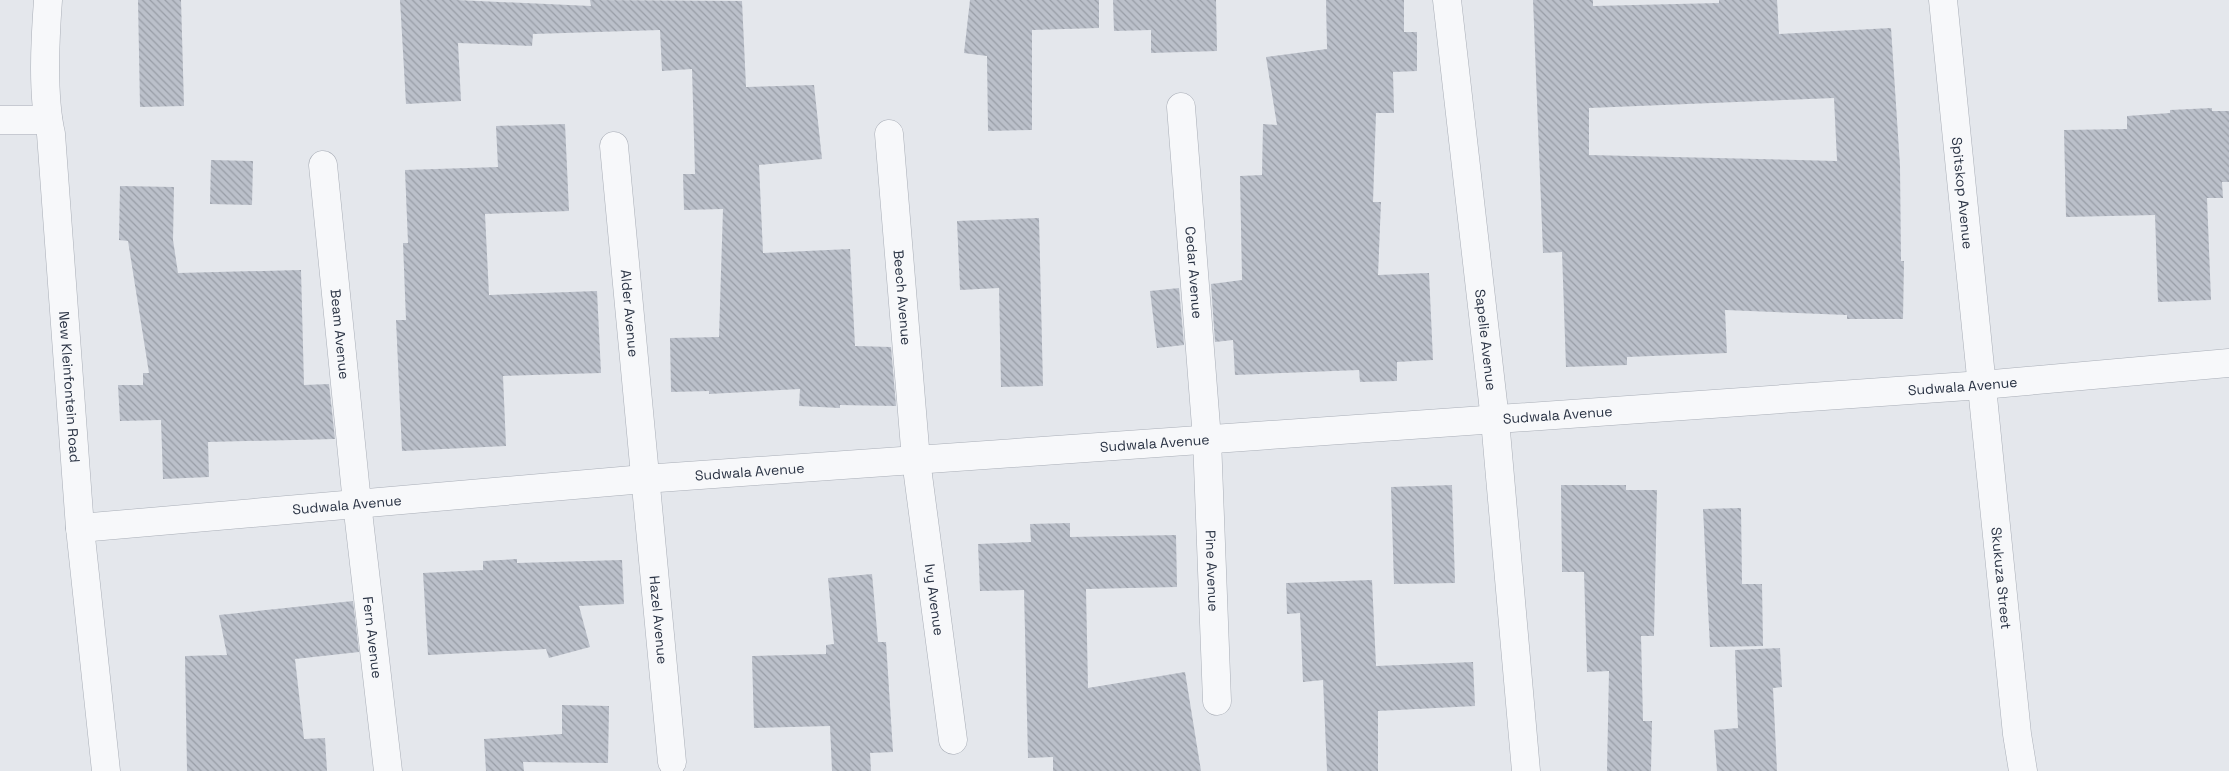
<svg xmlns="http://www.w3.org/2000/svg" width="2229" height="771" font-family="'Space Grotesk',sans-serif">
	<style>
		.building { fill: url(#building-back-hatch); fill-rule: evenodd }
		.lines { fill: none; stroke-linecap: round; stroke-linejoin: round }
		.street-casing { stroke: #a9aeb7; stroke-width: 29 }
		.street { stroke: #f7f8fa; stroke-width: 28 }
		.labels { text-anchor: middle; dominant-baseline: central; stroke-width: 4.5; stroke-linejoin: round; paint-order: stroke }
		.street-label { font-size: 14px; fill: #2b3445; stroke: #f4f6f9 }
	</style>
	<defs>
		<pattern id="building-back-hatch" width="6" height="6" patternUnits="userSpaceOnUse" patternTransform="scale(1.25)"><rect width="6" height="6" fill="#bbc0ca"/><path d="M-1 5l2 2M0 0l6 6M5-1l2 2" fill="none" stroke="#989da6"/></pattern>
	</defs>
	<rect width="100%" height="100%" fill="#e4e7ec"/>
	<g class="building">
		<path d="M 138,0 L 181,0 L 184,106 L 140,107 Z"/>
		<path d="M 400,0 L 456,0 L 591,6 L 590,0 L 742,1 L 746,87 L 814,85 L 822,159 L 759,165 L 763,253 L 850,249 L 855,346 L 891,347 L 896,406 L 840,405 L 840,408 L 799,406 L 800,389 L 709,394 L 709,391 L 671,392 L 670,338 L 719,337 L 723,209 L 684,210 L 683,174 L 695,174 L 692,69 L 662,71 L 660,30 L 533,34 L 532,46 L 458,43 L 461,101 L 406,104 Z"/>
		<path d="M 970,0 L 1099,0 L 1099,28 L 1032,30 L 1032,130 L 988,131 L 987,56 L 964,53 Z"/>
		<path d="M 1113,0 L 1216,0 L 1217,51 L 1151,53 L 1151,30 L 1114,31 Z"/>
		<path d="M 1326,0 L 1404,0 L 1404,32 L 1417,32 L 1417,71 L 1393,72 L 1394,113 L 1376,113 L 1373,202 L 1381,202 L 1378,275 L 1429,273 L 1433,360 L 1397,362 L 1397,381 L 1360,382 L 1359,370 L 1235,375 L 1233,340 L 1215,342 L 1211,284 L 1242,280 L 1240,176 L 1262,175 L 1263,124 L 1277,125 L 1266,57 L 1327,49 Z"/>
		<path d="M 1533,0 L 1593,0 L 1593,6 L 1719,3 L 1719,0 L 1777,0 L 1779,34 L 1891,28 L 1900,166 L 1901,261 L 1904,261 L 1903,319 L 1847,319 L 1847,315 L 1725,310 L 1727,353 L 1627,357 L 1627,365 L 1566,367 L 1562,252 L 1543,253 ZM 1834,98 L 1837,161 L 1589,155 L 1589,108 Z"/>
		<path d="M 2212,108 L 2212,111 L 2229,111 L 2229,182 L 2222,182 L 2223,198 L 2207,198 L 2211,300 L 2158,302 L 2155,215 L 2066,217 L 2064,130 L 2127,129 L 2127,116 L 2170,113 L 2170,110 Z"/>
		<path d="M 565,124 L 569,211 L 485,214 L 489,295 L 597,291 L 601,373 L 503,376 L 506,446 L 402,451 L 396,320 L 406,320 L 403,243 L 408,243 L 405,170 L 498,167 L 496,126 Z"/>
		<path d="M 211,160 L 253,161 L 252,205 L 210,204 Z"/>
		<path d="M 120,186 L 174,187 L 173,240 L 178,273 L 301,270 L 304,385 L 329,384 L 335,439 L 208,442 L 209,477 L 163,479 L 161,420 L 120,421 L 118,385 L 143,385 L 143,373 L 149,373 L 128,241 L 119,240 Z"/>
		<path d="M 1039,218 L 1043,386 L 1001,387 L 999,288 L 960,290 L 957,221 Z"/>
		<path d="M 1179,288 L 1184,345 L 1157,348 L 1150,291 Z"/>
		<path d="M 1452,485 L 1455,583 L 1394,584 L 1391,487 Z"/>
		<path d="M 1561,485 L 1626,485 L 1626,490 L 1657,490 L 1654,636 L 1641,636 L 1643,721 L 1652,721 L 1651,771 L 1607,771 L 1609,671 L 1587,672 L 1584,572 L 1562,572 Z"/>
		<path d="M 1741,508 L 1742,584 L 1762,584 L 1763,646 L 1710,647 L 1703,509 Z"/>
		<path d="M 1070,523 L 1070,537 L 1176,535 L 1177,587 L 1086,589 L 1088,688 L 1185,672 L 1201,771 L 1053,771 L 1053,757 L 1028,758 L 1024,590 L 980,591 L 978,544 L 1031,542 L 1030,524 Z"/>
		<path d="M 517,559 L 517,563 L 622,560 L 624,604 L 579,606 L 590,647 L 549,658 L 546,649 L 428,655 L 423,573 L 483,570 L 483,561 Z"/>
		<path d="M 872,574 L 878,642 L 886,642 L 893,752 L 870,753 L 871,771 L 832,771 L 830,726 L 754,728 L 752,656 L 826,654 L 826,645 L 834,644 L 828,578 Z"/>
		<path d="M 1372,580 L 1376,666 L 1473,662 L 1475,706 L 1378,711 L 1378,771 L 1327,771 L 1323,680 L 1303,682 L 1300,613 L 1287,614 L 1286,583 Z"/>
		<path d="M 353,601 L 359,652 L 295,659 L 304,739 L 325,738 L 327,771 L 187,771 L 185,656 L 227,655 L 219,615 Z"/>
		<path d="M 1780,648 L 1782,687 L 1773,688 L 1777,771 L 1717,771 L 1714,730 L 1738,728 L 1735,650 Z"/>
		<path d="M 562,705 L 609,706 L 608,763 L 523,762 L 524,771 L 486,771 L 484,739 L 562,734 Z"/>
	</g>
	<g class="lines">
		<defs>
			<g id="street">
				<path id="s1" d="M 48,0 C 45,40 42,95 51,134 L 80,528 L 106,771"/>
				<path id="s2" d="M 1447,0 L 1495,420 L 1526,771"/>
				<path id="s3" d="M 1943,0 L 2017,734 L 2023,771"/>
				<path id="s4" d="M 1181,107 L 1207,439 L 1217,701"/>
				<path d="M 0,120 L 48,120"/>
				<path id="s5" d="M 889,134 L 916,460 L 953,740"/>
				<path id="s6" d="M 614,146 L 672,762"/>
				<path id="s7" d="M 323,165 L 357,503 L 388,771"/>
				<path id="s8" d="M 80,528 L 644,479 L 1982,385 L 2229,363"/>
			</g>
		</defs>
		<use href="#street" class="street-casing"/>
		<use href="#street" class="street"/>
	</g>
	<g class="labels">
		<g class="street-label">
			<text stroke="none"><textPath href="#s3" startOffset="194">Spitskop Avenue</textPath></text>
			<text stroke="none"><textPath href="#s4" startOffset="166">Cedar Avenue</textPath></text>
			<text stroke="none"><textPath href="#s5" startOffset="164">Beech Avenue</textPath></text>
			<text stroke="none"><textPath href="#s6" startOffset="168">Alder Avenue</textPath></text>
			<text stroke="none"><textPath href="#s7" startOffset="170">Beam Avenue</textPath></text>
			<text stroke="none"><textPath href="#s2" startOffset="342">Sapelie Avenue</textPath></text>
			<text stroke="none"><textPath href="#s1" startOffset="388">New Kleinfontein Road</textPath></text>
			<text stroke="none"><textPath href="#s8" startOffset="1888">Sudwala Avenue</textPath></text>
			<text stroke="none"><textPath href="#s8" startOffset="1482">Sudwala Avenue</textPath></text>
			<text stroke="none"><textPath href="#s8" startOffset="1078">Sudwala Avenue</textPath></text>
			<text stroke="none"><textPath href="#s8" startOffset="672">Sudwala Avenue</textPath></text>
			<text stroke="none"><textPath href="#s8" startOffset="268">Sudwala Avenue</textPath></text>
			<text stroke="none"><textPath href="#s4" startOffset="465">Pine Avenue</textPath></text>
			<text stroke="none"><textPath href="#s3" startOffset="581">Skukuza Street</textPath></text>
			<text stroke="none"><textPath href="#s5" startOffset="468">Ivy Avenue</textPath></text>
			<text stroke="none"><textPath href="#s6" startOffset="476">Hazel Avenue</textPath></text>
			<text stroke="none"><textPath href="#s7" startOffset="475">Fern Avenue</textPath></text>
		</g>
	</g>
</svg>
